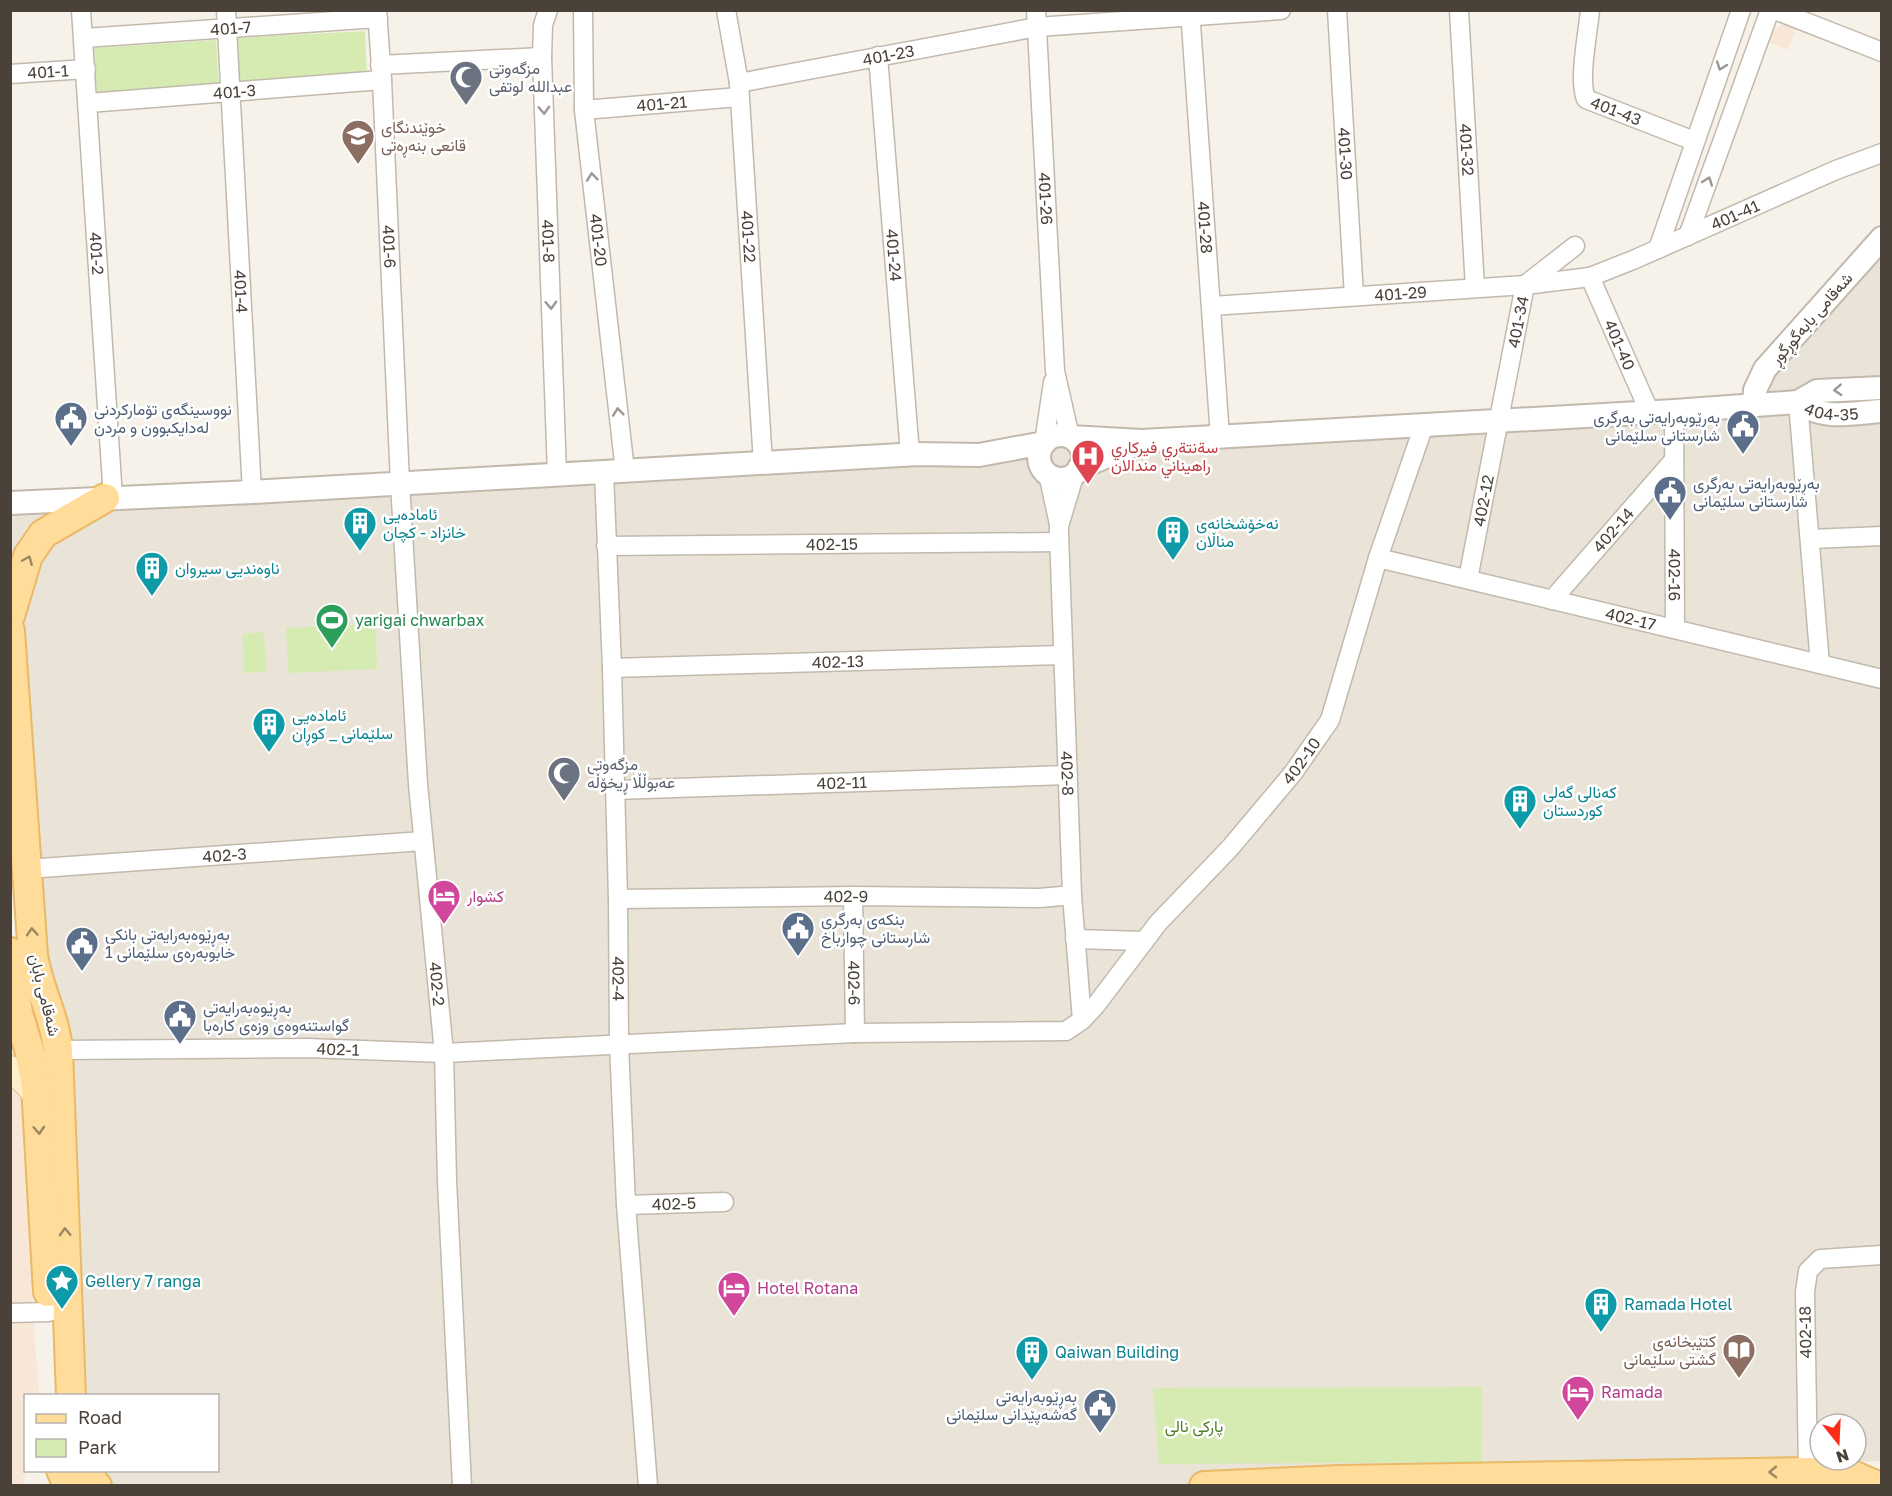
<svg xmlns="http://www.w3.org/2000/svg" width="1892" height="1496" font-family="'Golos Text',Vazirmatn,sans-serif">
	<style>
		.residential { fill: #eae3d8; fill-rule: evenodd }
		.commercial { fill: #f8e7d6 }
		.green { fill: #d5ebb2 }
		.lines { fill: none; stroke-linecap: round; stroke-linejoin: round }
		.minor-casing { stroke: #c2b9ac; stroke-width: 21 }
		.tertiary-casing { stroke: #c2b9ac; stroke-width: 26 }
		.secondary-casing { stroke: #d7c399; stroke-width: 28 }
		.primary-casing { stroke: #e9b965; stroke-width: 32 }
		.minor { stroke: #fff; stroke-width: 18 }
		.tertiary { stroke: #fff; stroke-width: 22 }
		.secondary { stroke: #ffefcb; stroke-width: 26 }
		.primary { stroke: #ffdc9a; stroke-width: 28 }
		.oneway { stroke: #9b9792 }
		.oneway2 { stroke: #9b8764 }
		.labels { text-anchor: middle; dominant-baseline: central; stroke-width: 5; stroke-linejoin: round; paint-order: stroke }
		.street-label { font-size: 16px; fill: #4a4238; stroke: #fff }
		.worship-label { font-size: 16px; fill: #5b616d; stroke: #fff; text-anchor: start }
		.education-label { font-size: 16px; fill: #785e54; stroke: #fff; text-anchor: start }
		.service-label { font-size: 16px; fill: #4e5e75; stroke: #fff; text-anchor: start }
		.health-label { font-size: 16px; fill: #be3a42; stroke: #fff; text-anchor: start }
		.culture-label { font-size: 16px; fill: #0d838f; stroke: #fff; text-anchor: start }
		.leisure-label { font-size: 16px; fill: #27864d; stroke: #fff; text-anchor: start }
		.hotel-label { font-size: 16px; fill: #b23c85; stroke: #fff; text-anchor: start }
		.park-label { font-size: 16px; fill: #4e8027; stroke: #fff }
	</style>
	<rect width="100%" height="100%" fill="#f6f2ea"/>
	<path class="residential" d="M 1881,235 L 1881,1461 L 1282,1486 L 75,1485 L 73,1471 L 218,1470 L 218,1396 L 67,1395 L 38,1050 L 27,869 L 11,700 L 10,514 L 109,503 L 252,492 L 625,471 L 979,455 L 1142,441 L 1710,413 L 1756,413 L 1778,416 L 1757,409 L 1727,411 ZM 1820,1424 L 1856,1424 L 1856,1460 L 1820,1460 Z"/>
	<g class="commercial">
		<path d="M 1785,22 L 1797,26 L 1788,50 L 1767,42 L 1769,35 Z"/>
		<path d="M 20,1052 L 33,1313 L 39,1395 L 26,1396 L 26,1470 L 27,1471 L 22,1485 L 11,1486 L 10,1053 Z"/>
	</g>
	<g class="green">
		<path d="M 365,31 L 367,75 L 238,82 L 236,38 Z"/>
		<path d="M 216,40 L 219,85 L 97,93 L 94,48 Z"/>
		<path d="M 376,624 L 377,669 L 288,673 L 286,628 Z"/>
		<path d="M 264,632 L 266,672 L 244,673 L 243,634 Z"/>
		<path d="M 1482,1387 L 1481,1462 L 1159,1464 L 1153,1388 Z"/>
	</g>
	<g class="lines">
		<defs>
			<g id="minor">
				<path id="s1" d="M 81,10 L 113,498"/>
				<path id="s2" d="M 226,10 L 252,492"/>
				<path id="s3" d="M 377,10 L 382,80 L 400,483 L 418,784 L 444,1053 L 447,1181 L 462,1486"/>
				<path id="s4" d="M 548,10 L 543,25 L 542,57 L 557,474"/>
				<path id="s5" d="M 583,10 L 584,110 L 625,471"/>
				<path id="s6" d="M 726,10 L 739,83 L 763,463"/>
				<path id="s7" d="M 1036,10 L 1055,371 L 1070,437"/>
				<path id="s8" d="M 1190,10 L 1220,437"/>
				<path id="s9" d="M 1337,10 L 1354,296"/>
				<path id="s10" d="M 1459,10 L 1475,288"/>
				<path id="s11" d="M 1590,10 C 1588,33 1578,80 1586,99 L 1694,141"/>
				<path d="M 1775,10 L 1882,52"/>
				<path id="s12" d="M 84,38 L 378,18"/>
				<path id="s13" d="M 878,56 L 910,454"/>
				<path d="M 380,65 L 542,57"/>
				<path id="s14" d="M 10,74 L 86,69"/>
				<path id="s15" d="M 739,83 L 1037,27 L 1281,10"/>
				<path id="s16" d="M 88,103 L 382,80"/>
				<path id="s17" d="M 584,110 L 739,97"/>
				<path d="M 1688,236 L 1770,10"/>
				<path d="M 1658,249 L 1741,10"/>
				<path id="s18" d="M 1590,277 L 1650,413"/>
				<path id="s19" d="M 1212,306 L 1525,285 L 1590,277 L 1633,260 L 1836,170 L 1882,153"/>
				<path d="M 1798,402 L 1820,664"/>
				<path id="s20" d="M 1674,411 L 1675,629"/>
				<path d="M 1044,443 L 1053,382"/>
				<path id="s21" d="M 604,472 L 612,668 L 618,899 L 619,1044 L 626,1205 L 648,1486"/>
				<path id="s22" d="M 1075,473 L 1059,526 L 1059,534 L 1072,895 L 1082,1020"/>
				<path d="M 1048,474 L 1059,524"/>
				<path d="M 1811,539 L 1882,536"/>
				<path id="s23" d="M 606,546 L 1059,542"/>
				<path id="s24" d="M 1378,558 L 1882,679"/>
				<path id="s25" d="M 1468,579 L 1525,285 L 1575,246"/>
				<path id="s26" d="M 1552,600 L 1674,460"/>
				<path id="s27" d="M 612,668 L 1063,655"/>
				<path id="s28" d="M 616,790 L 1068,775"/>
				<path id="s29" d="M 27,869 L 423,841"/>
				<path id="s30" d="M 853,896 L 855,1033"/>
				<path id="s31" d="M 618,899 L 853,896 L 1040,898 L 1072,895"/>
				<path d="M 1075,939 L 1144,941"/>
				<path id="s32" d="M 58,1050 L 307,1048 L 444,1053 L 855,1033 L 1066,1031 L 1082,1020 L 1096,1005 L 1158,923 L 1230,848 L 1293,773 L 1330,720 L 1378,558 L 1424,425"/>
				<path id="s33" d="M 626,1205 L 724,1202"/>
				<path d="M 10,1313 L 49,1312"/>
				<path d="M 1808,1472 L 1805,1292 L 1808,1271 L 1820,1259 L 1882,1255"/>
			</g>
			<g id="tertiary">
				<path id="s34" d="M 1798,402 C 1823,421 1852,413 1882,411"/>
				<path d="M 1754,405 L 1755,390 L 1765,369 L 1882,238"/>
				<circle cx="1061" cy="457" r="22"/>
				<path d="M 1070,437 L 1142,441 L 1674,411 L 1798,402 L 1817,391 L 1882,388"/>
				<path d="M 1079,468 L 1138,443"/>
				<path d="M 10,503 L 252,492 L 918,454 L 979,455 L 1044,443"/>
			</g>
			<path id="secondary" d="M 10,1069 L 29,1085 L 37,1097"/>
			<g id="primary">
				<path d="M 10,616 L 28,556 L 43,534 L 105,498"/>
				<path d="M 10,631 L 33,955 C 38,988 55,1017 58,1050 L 71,1396"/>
				<path d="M 10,952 L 18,1013 L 29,1049 L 36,1086 L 48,1292"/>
				<path d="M 61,1470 L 68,1486"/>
				<path d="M 84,1470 L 97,1486"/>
				<path d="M 1204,1486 L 1340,1480 L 1808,1472 L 1852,1475 L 1878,1486"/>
			</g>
		</defs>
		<use href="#minor" class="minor-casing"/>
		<use href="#tertiary" class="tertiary-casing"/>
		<use href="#secondary" class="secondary-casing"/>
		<use href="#primary" class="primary-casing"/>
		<use href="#minor" class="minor"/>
		<use href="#tertiary" class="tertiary"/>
		<use href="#secondary" class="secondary"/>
		<use href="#primary" class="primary"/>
	</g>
	<defs><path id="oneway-chevron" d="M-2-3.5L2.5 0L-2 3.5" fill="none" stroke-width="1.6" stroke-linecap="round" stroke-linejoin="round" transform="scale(1.5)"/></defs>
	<g class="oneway">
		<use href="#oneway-chevron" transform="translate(1721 66) rotate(110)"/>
		<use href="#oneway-chevron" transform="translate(544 110) rotate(88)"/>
		<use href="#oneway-chevron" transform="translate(592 177) rotate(-96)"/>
		<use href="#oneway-chevron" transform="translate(1708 181) rotate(-70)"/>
		<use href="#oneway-chevron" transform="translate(551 305) rotate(88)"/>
		<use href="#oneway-chevron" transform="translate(1838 390) rotate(177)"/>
		<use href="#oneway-chevron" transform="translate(618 412) rotate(-96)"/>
	</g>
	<g class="oneway2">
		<use href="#oneway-chevron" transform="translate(28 560) rotate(-68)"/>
		<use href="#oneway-chevron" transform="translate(32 932) rotate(-94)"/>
		<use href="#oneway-chevron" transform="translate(39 1130) rotate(87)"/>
		<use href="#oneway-chevron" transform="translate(65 1232) rotate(-92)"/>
		<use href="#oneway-chevron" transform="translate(1773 1472) rotate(179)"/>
	</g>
	<defs>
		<symbol id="mosque-pin" viewBox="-11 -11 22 30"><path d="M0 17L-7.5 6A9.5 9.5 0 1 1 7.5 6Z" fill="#6b7280" stroke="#fff"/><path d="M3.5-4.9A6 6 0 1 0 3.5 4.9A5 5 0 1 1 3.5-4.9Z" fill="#fff"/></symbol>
		<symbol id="school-pin" viewBox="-11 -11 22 30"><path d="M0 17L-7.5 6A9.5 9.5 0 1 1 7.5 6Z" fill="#8d6e63" stroke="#fff"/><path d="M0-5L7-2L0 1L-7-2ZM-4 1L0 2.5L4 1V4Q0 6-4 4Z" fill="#fff"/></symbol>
		<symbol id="civic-pin" viewBox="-11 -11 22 30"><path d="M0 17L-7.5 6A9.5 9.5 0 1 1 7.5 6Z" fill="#5c6f8a" stroke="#fff"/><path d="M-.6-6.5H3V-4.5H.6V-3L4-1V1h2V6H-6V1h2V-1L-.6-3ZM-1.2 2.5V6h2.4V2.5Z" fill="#fff"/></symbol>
		<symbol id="hospital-pin" viewBox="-11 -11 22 30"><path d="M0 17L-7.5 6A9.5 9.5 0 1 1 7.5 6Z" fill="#e0444e" stroke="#fff"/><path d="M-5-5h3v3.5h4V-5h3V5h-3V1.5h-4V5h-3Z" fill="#fff"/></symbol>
		<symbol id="building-pin" viewBox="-11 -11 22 30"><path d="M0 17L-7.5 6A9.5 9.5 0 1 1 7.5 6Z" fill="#0f9aa8" stroke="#fff"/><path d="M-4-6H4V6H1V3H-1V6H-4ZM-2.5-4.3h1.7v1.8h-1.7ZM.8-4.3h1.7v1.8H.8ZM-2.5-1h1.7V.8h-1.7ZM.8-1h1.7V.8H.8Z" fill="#fff"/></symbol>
		<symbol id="stadium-pin" viewBox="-11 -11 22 30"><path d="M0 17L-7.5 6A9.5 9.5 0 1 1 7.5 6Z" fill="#2e9e5b" stroke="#fff"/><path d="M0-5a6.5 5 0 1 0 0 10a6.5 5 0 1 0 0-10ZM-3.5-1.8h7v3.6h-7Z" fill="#fff"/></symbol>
		<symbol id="hotel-pin" viewBox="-11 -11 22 30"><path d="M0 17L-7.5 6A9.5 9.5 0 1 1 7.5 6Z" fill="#d1479c" stroke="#fff"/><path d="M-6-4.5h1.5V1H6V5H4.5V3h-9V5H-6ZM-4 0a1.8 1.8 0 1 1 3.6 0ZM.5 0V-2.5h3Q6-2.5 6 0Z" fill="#fff"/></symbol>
		<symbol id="sight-pin" viewBox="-11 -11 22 30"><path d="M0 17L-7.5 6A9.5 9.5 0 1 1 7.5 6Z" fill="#0f9aa8" stroke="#fff"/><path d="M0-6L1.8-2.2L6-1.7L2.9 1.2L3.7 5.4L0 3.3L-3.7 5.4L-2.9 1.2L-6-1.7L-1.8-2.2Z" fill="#fff"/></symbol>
		<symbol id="library-pin" viewBox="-11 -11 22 30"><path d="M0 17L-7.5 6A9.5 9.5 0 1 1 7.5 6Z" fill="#8d6e63" stroke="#fff"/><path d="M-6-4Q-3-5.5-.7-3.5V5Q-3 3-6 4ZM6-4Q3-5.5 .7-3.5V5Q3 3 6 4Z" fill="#fff"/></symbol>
	</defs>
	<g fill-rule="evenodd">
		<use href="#mosque-pin" x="447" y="58" width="38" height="52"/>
		<use href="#school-pin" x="339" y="117" width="38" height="52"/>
		<use href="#civic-pin" x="52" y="399" width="38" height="52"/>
		<use href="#civic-pin" x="1724" y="407" width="38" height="52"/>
		<use href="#hospital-pin" x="1069" y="437" width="38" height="52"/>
		<use href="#civic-pin" x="1651" y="473" width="38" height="52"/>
		<use href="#building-pin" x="341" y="504" width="38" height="52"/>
		<use href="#building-pin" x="1154" y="513" width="38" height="52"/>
		<use href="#building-pin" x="133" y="549" width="38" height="52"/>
		<use href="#stadium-pin" x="313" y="601" width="38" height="52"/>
		<use href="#building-pin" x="250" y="705" width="38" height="52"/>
		<use href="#mosque-pin" x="545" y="754" width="38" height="52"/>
		<use href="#building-pin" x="1501" y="782" width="38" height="52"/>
		<use href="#hotel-pin" x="425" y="877" width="38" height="52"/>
		<use href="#civic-pin" x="779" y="909" width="38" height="52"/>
		<use href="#civic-pin" x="63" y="924" width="38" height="52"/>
		<use href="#civic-pin" x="161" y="997" width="38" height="52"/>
		<use href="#sight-pin" x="43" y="1262" width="38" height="52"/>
		<use href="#hotel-pin" x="715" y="1269" width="38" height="52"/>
		<use href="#building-pin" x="1582" y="1285" width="38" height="52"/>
		<use href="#library-pin" x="1720" y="1331" width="38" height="52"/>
		<use href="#building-pin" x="1013" y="1333" width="38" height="52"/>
		<use href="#hotel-pin" x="1559" y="1373" width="38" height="52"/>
		<use href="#civic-pin" x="1081" y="1386" width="38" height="52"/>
	</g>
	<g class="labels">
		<g class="street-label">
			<text stroke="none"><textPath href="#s12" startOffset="147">401-7</textPath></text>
			<text stroke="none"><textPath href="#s15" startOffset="152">401-23</textPath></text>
			<text stroke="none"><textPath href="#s14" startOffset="38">401-1</textPath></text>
			<text stroke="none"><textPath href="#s16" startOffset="147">401-3</textPath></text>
			<text stroke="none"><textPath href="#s17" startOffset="78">401-21</textPath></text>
			<text stroke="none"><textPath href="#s11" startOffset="122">401-43</textPath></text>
			<text stroke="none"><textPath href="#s10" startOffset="140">401-32</textPath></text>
			<text stroke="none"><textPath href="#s9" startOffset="144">401-30</textPath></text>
			<text stroke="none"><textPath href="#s7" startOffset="189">401-26</textPath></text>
			<text stroke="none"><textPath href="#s19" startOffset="537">401-41</textPath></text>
			<text stroke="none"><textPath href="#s8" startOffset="218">401-28</textPath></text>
			<text stroke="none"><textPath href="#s6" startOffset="228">401-22</textPath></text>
			<text stroke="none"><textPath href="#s5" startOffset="231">401-20</textPath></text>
			<text stroke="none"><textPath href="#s4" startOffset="232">401-8</textPath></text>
			<text stroke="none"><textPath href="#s3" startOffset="237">401-6</textPath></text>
			<text stroke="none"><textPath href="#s1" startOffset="244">401-2</textPath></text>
			<text stroke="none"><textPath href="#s13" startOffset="200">401-24</textPath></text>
			<text stroke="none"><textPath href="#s2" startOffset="282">401-4</textPath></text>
			<text stroke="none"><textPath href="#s19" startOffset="189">401-29</textPath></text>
			<text transform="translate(1811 318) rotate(-49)">شەقامی بابەگوڕگوڕ</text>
			<text stroke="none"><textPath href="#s25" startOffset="262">401-34</textPath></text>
			<text stroke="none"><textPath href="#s18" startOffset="74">401-40</textPath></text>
			<text stroke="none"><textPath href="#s34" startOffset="36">404-35</textPath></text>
			<text stroke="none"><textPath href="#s25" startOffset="80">402-12</textPath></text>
			<text stroke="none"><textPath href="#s26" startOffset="93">402-14</textPath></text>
			<text stroke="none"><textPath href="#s23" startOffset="226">402-15</textPath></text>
			<text stroke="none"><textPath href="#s20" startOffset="164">402-16</textPath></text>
			<text stroke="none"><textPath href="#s24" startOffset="260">402-17</textPath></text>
			<text stroke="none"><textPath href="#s27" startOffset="226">402-13</textPath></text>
			<text stroke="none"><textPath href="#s32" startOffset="1368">402-10</textPath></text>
			<text stroke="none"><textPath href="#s22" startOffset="303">402-8</textPath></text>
			<text stroke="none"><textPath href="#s28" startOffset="226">402-11</textPath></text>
			<text stroke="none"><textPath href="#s29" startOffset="198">402-3</textPath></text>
			<text stroke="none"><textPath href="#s31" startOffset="228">402-9</textPath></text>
			<text stroke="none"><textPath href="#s21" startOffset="507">402-4</textPath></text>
			<text stroke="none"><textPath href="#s30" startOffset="87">402-6</textPath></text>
			<text stroke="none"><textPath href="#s3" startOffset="976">402-2</textPath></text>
			<text transform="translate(45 995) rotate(76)">شەقامی بابان</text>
			<text stroke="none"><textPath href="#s32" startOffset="280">402-1</textPath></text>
			<text stroke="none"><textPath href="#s33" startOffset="48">402-5</textPath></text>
			<text transform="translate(1805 1332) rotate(-91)">402-18</text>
		</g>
		<g class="worship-label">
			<text x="489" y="68">مزگەوتی<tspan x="489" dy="18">عبداللە لوتفی</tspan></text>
			<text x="587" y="764">مزگەوتی<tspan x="587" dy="18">عەبوڵڵا ڕیخۆڵە</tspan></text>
		</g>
		<g class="education-label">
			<text x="381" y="127">خوێندنگای<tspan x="381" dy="18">قانعی بنەڕەتی</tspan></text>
			<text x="1716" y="1341" text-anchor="end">کتێبخانەی<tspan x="1716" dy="18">گشتی سلێمانی</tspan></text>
		</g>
		<g class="service-label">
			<text x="94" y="409">نووسینگەی تۆمارکردنی<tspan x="94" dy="18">لەدایکبوون و مردن</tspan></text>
			<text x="1720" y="417" text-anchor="end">بەرێوبەرایەتی بەرگری<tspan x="1720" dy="18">شارستانی سلێمانی</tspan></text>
			<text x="1693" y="483">بەڕێوبەرایەتی بەرگری<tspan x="1693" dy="18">شارستانی سلێمانی</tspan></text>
			<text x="821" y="919">بنکەی بەرگری<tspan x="821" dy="18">شارستانی چوارباخ</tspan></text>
			<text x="105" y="934">بەڕێوەبەرایەتی بانکی<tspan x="105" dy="18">خابوبەرەی سلێمانی 1</tspan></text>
			<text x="203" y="1007">بەڕێوەبەرایەتی<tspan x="203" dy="18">گواستنەوەی وزەی کارەبا</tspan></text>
			<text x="1077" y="1396" text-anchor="end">بەڕێوبەرایەتی<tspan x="1077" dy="18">گەشەپێدانی سلێمانی</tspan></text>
		</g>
		<g class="health-label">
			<text x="1111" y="447">سةنتةري فيركاري<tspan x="1111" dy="18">راهيناني مندالان</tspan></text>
		</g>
		<g class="culture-label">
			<text x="383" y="514">ئامادەیی<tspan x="383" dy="18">خانزاد - کچان</tspan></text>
			<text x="1196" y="523">نەخۆشخانەی<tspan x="1196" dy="18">مناڵان</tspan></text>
			<text x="175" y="568">ناوەندیی سیروان</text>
			<text x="292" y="715">ئامادەیی<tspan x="292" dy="18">سلێمانی _ کوڕان</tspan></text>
			<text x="1543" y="792">کەنالی گەلی<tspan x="1543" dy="18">کوردستان</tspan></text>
			<text x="85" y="1281">Gellery 7 ranga</text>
			<text x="1624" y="1304">Ramada Hotel</text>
			<text x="1055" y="1352">Qaiwan Building</text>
		</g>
		<g class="leisure-label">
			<text x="355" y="620">yarigai chwarbax</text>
		</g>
		<g class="hotel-label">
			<text x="467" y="896">كشوار</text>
			<text x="757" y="1288">Hotel Rotana</text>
			<text x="1601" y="1392">Ramada</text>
		</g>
		<g class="park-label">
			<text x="1194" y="1426">پارکی نالی</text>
		</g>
	</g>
	<rect width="1892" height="1496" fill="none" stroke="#4a4238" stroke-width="24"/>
	<rect x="24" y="1394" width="195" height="78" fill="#ffffff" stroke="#b7b3af" stroke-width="1.5"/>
	<rect x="36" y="1414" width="30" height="9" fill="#ffdc9a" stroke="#b7b3af" stroke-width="1.5"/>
	<text x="78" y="1424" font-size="18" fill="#4a4238">Road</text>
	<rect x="36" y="1439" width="30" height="18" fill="#d5ebb2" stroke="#b7b3af" stroke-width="1.5"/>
	<text x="78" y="1454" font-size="18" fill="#4a4238">Park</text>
	<g transform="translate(1838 1442) rotate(162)"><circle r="28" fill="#ffffff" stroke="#b7b3af" stroke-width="1.5"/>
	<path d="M0-4.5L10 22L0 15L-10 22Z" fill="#ff2c18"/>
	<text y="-9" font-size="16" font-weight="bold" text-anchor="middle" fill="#4a4238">N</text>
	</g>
</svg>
